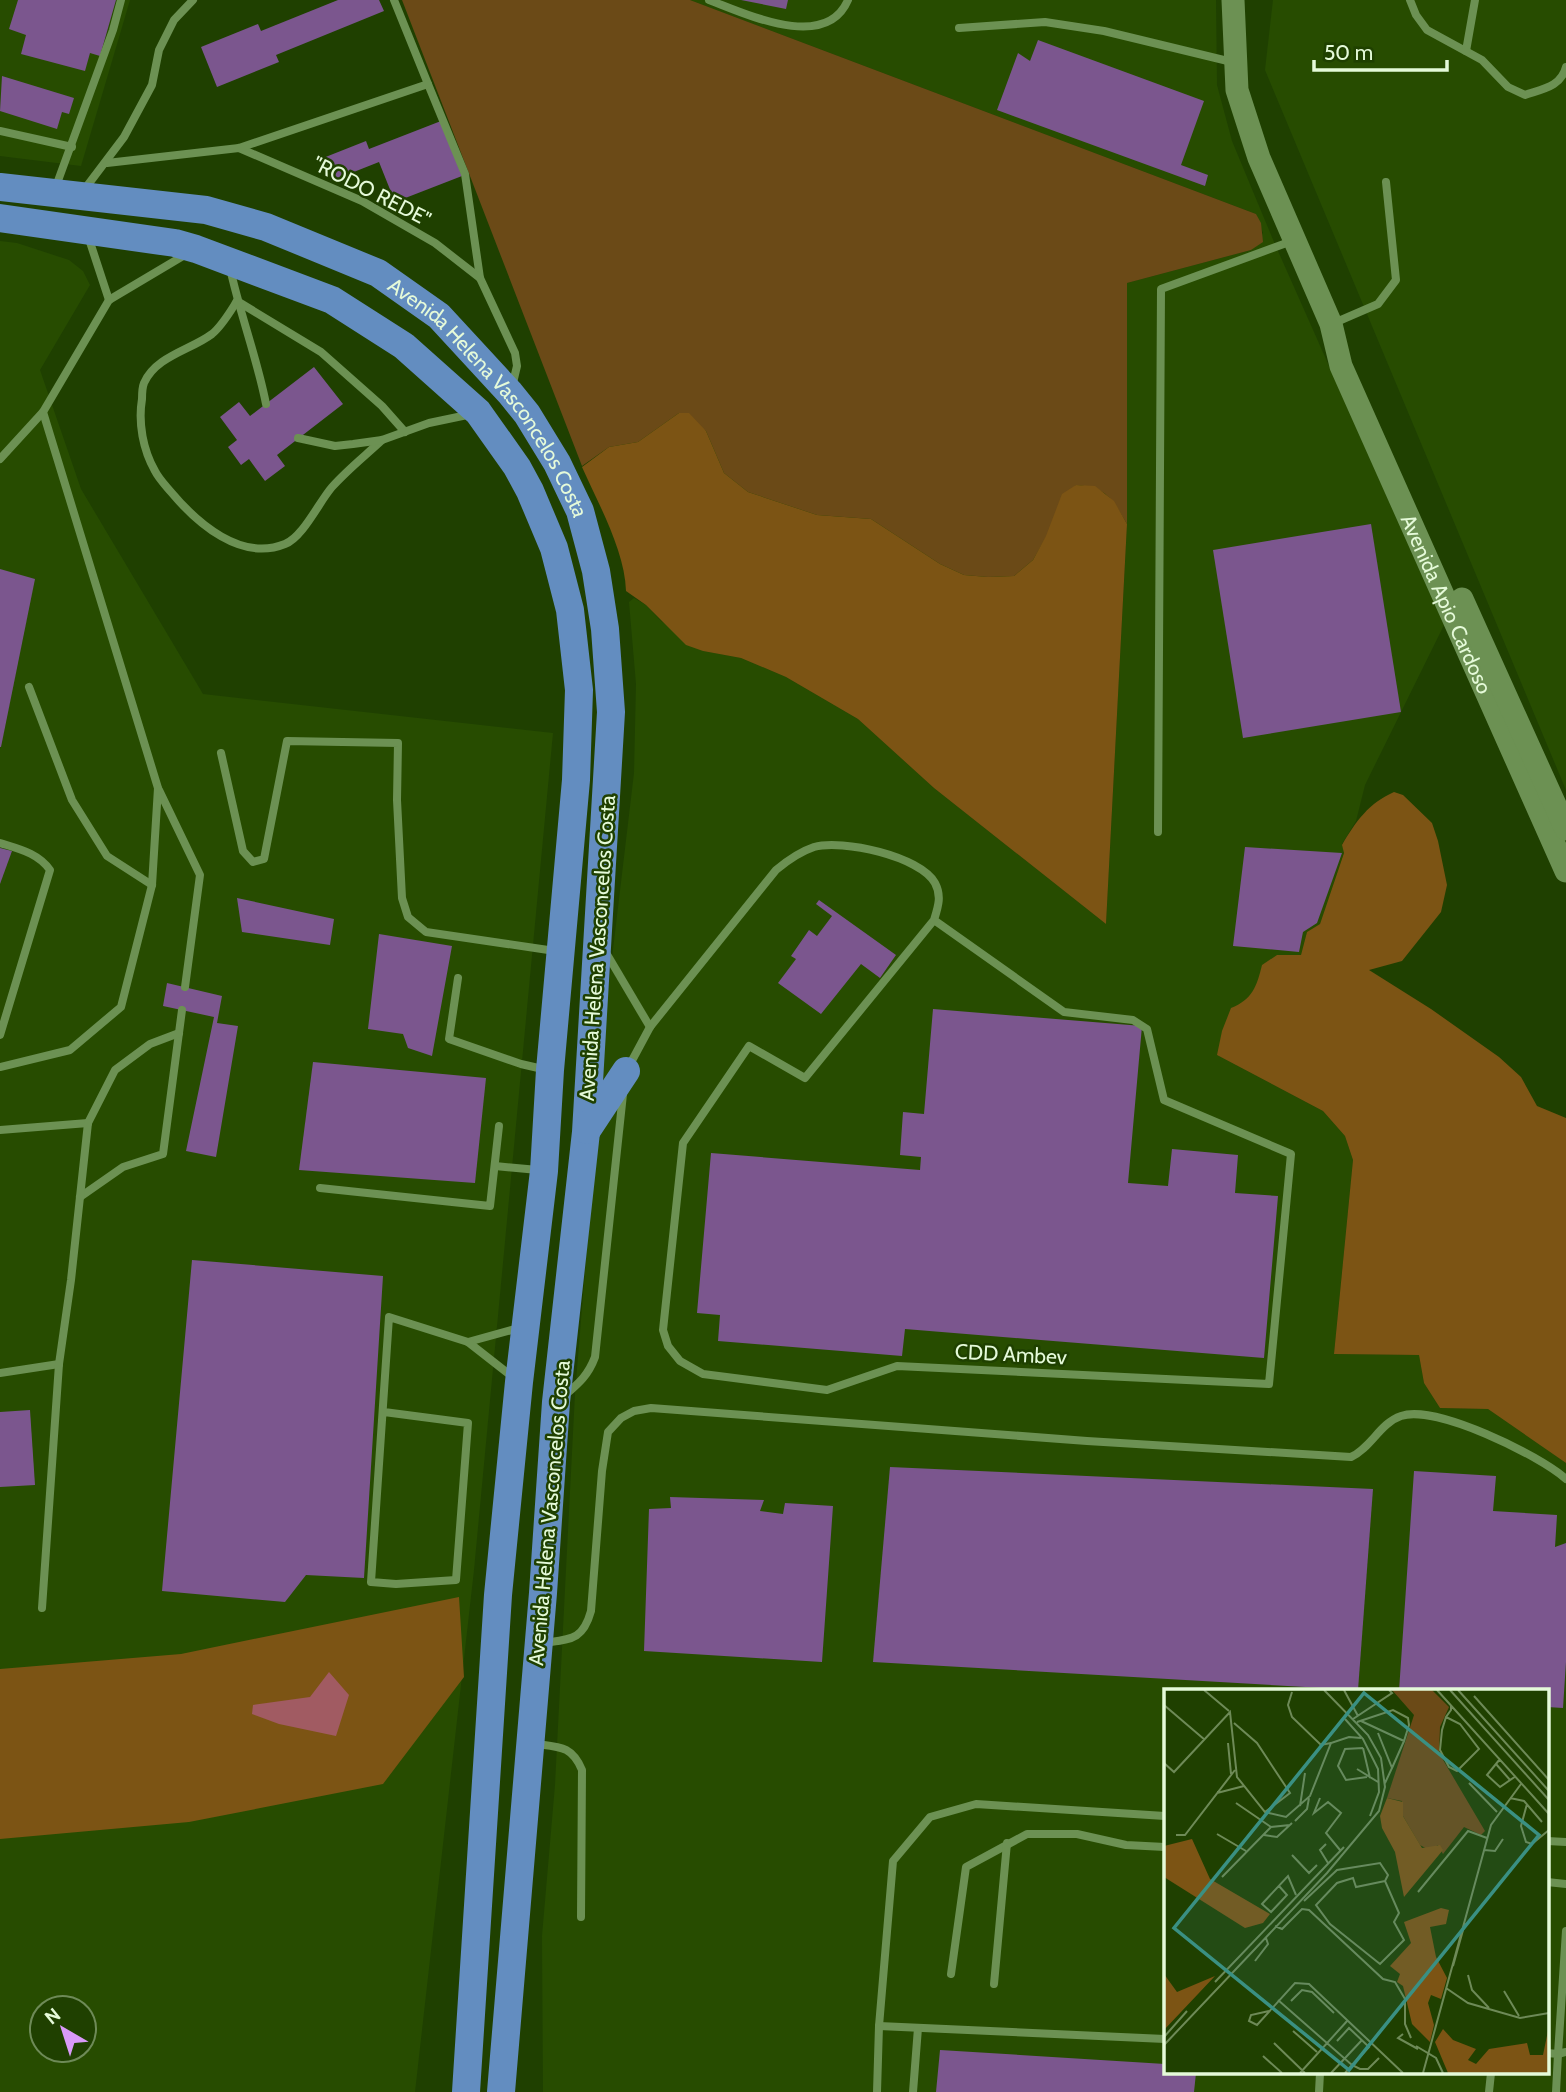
<svg xmlns="http://www.w3.org/2000/svg" width="1566" height="2092" font-family="Cabin,sans-serif">
	<style>
		.built { fill: #274c00; fill-rule: evenodd }
		.green { fill: #6b4a17 }
		.forest { fill: #7c5414 }
		.water { fill: #a15b62 }
		.building { fill: #7b568e }
		.lines { fill: none; stroke-linecap: round; stroke-linejoin: round }
		.lane { stroke: #6c9153; stroke-width: 8 }
		.secondary { stroke: #6c9153; stroke-width: 23 }
		.highway { stroke: #638dc0; stroke-width: 28 }
		.labels { text-anchor: middle; dominant-baseline: central; stroke-width: 5; stroke-linejoin: round; paint-order: stroke }
		.street-label { font-size: 21px; fill: #e5fad9; stroke: #1f4000 }
		.inset-road { fill: none; stroke: #6e8a57; stroke-width: 2 }
		.view { fill: #3a9083; fill-opacity: 0.15; stroke: #3a9083; stroke-width: 3.5 }
		.inset-edge { fill: none; stroke: #e5fad9; stroke-width: 3.5 }
	</style>
	<rect width="100%" height="100%" fill="#1f4000"/>
	<g class="built">
		<path d="M 0,0 L 130,0 L 81,166 L 0,156 Z"/>
		<path d="M 690,0 L 1216,0 L 1217,85 L 1232,141 L 1274,242 L 1444,625 L 1365,785 L 1356,821 L 1342,844 L 1344,852 L 1320,924 L 1307,932 L 1301,955 L 1277,955 L 1263,965 L 1257,988 L 1243,1003 L 1217,1055 L 1323,1111 L 1345,1136 L 1353,1160 L 1334,1354 L 1419,1355 L 1424,1383 L 1440,1408 L 1488,1409 L 1566,1463 L 1566,2092 L 543,2092 L 542,1936 L 555,1785 L 575,1394 L 607,1000 L 634,773 L 636,684 L 629,602 L 634,598 L 646,605 L 661,621 L 703,651 L 741,658 L 786,677 L 858,719 L 934,788 L 1106,924 L 1127,524 L 1127,283 L 1251,250 L 1263,233 L 1256,214 ZM 1165,1691 L 1547,1691 L 1547,2073 L 1165,2073 Z"/>
		<path d="M 1273,0 L 1566,0 L 1566,790 L 1265,70 Z"/>
		<path d="M 0,241 L 17,243 L 69,260 L 83,271 L 90,285 L 40,370 L 81,489 L 203,694 L 553,733 L 474,1570 L 415,2092 L 0,2092 ZM 42,2008 L 84,2008 L 84,2050 L 42,2050 Z"/>
	</g>
	<path class="green" d="M 402,0 L 690,0 L 1256,214 L 1261,223 L 1263,242 L 1251,250 L 1127,283 L 1127,524 C 1112,499 1107,487 1076,485 L 1033,560 L 1014,576 L 988,577 L 964,575 L 940,564 L 871,519 L 817,515 L 748,492 L 724,473 L 706,431 L 679,413 L 638,442 L 609,447 L 582,466 Z"/>
	<g class="forest">
		<path d="M 679,413 L 689,413 L 706,431 L 724,473 L 748,492 L 817,515 L 871,519 L 940,564 L 964,575 L 988,577 L 1014,576 L 1033,560 L 1046,536 L 1062,494 L 1076,485 L 1095,486 L 1114,501 L 1127,524 L 1106,924 L 934,788 L 858,719 L 786,677 L 741,658 L 703,651 L 686,645 L 646,605 L 626,591 C 625,551 598,503 582,467 L 609,447 L 638,442 Z"/>
		<path d="M 1394,792 L 1403,795 L 1432,823 L 1438,841 L 1447,885 L 1441,912 L 1402,961 L 1369,970 L 1431,1009 L 1499,1057 L 1521,1077 L 1537,1106 L 1566,1118 L 1566,1463 L 1488,1409 L 1440,1408 L 1424,1383 L 1419,1355 L 1334,1354 L 1353,1160 L 1345,1136 L 1323,1111 L 1217,1055 L 1222,1031 L 1231,1008 C 1252,1000 1257,986 1262,965 L 1277,955 L 1301,955 L 1307,932 L 1320,924 L 1344,853 L 1342,845 C 1356,821 1369,803 1394,792 Z"/>
		<path d="M 459,1597 L 464,1677 L 383,1784 L 189,1822 L 0,1839 L 0,1669 L 181,1654 Z"/>
	</g>
	<path class="water" d="M 329,1672 L 349,1695 L 336,1736 L 279,1724 L 252,1714 L 253,1705 L 310,1697 Z"/>
	<g class="building">
		<path d="M 18,0 L 116,0 L 100,56 L 90,53 L 85,71 L 21,54 L 26,35 L 9,29 Z"/>
		<path d="M 338,0 L 379,0 L 384,11 L 276,55 L 279,62 L 217,87 L 201,47 L 258,24 L 261,31 Z"/>
		<path d="M 741,0 L 788,0 L 786,9 Z"/>
		<path d="M 1038,40 L 1204,101 L 1181,165 L 1208,175 L 1205,186 L 997,110 L 1018,53 L 1030,61 Z"/>
		<path d="M 2,76 L 74,98 L 69,114 L 62,112 L 57,129 L 0,111 Z"/>
		<path d="M 441,121 L 462,176 L 395,202 L 379,162 L 331,181 L 323,158 L 366,141 L 369,149 Z"/>
		<path d="M 314,367 L 343,404 L 277,455 L 285,466 L 265,481 L 249,459 L 241,465 L 228,447 L 237,440 L 220,417 L 239,402 L 250,416 Z"/>
		<path d="M 1371,524 L 1401,712 L 1243,738 L 1213,550 Z"/>
		<path d="M 0,569 L 35,579 L 1,747 L 0,747 Z"/>
		<path d="M 1245,847 L 1342,853 L 1317,923 L 1303,932 L 1299,952 L 1233,946 Z"/>
		<path d="M 0,848 L 12,851 L 0,884 Z"/>
		<path d="M 237,898 L 334,919 L 330,945 L 242,932 Z"/>
		<path d="M 819,900 L 896,955 L 880,978 L 861,964 L 821,1014 L 778,983 L 796,959 L 791,956 L 809,930 L 817,936 L 832,916 L 816,904 Z"/>
		<path d="M 379,934 L 452,946 L 432,1056 L 408,1048 L 403,1034 L 368,1029 Z"/>
		<path d="M 167,983 L 222,996 L 217,1023 L 238,1026 L 216,1157 L 186,1151 L 214,1017 L 163,1006 Z"/>
		<path d="M 933,1009 L 1142,1026 L 1128,1183 L 1168,1186 L 1172,1149 L 1238,1155 L 1235,1193 L 1278,1196 L 1264,1358 L 905,1329 L 902,1356 L 718,1341 L 720,1315 L 697,1313 L 711,1153 L 920,1170 L 921,1157 L 900,1155 L 903,1112 L 924,1114 Z"/>
		<path d="M 313,1062 L 486,1078 L 475,1183 L 299,1170 Z"/>
		<path d="M 192,1260 L 383,1276 L 364,1578 L 306,1575 L 285,1602 L 162,1591 Z"/>
		<path d="M 30,1410 L 35,1485 L 0,1487 L 0,1412 Z"/>
		<path d="M 890,1467 L 1373,1489 L 1358,1690 L 873,1662 Z"/>
		<path d="M 1414,1471 L 1496,1476 L 1493,1511 L 1557,1515 L 1555,1547 L 1566,1543 L 1566,1662 L 1563,1708 L 1547,1707 L 1547,1691 L 1399,1691 Z"/>
		<path d="M 670,1497 L 764,1500 L 760,1511 L 783,1514 L 785,1503 L 833,1506 L 822,1662 L 644,1651 L 649,1509 L 671,1508 Z"/>
		<path d="M 940,2050 L 1165,2064 L 1165,2073 L 1196,2073 L 1194,2092 L 936,2092 Z"/>
	</g>
	<g class="lines">
		<g class="lane">
			<path d="M 709,0 C 746,14 826,52 848,0"/>
			<path d="M 1410,0 L 1416,15 L 1427,30 L 1482,60 L 1508,87 L 1525,95 C 1542,89 1561,87 1566,67"/>
			<path d="M 959,28 L 1045,22 L 1104,31 L 1232,62"/>
			<path d="M 1466,51 L 1475,0"/>
			<path d="M 428,84 L 465,174 L 480,278"/>
			<path d="M 0,131 L 72,147"/>
			<path d="M 239,148 L 362,201 L 435,243 L 480,278 L 515,353 L 517,366 L 512,387"/>
			<path d="M 107,163 L 239,148 L 428,84 L 394,0"/>
			<path d="M 55,189 L 113,30 L 121,0"/>
			<path d="M 84,190 L 124,137 L 152,85 L 159,50 L 174,20 L 193,0"/>
			<path d="M 88,236 L 109,300"/>
			<path d="M 230,268 C 240,314 257,358 266,404"/>
			<path d="M 237,301 C 230,312 222,326 212,334 C 191,350 156,356 144,383 C 142,388 142,395 142,399 C 138,423 143,450 155,471 C 159,479 166,486 171,492 C 197,523 241,562 285,544 C 303,537 319,502 332,487 C 347,470 366,455 382,440"/>
			<path d="M 237,301 L 321,352 L 382,406 L 405,432"/>
			<path d="M 1334,323 L 1378,304 L 1396,280 L 1386,182"/>
			<path d="M 298,438 L 335,446 L 353,444 L 382,440 L 429,423 L 472,414"/>
			<path d="M 0,459 L 43,412"/>
			<path d="M 29,687 L 72,800 L 107,856 L 152,885"/>
			<path d="M 221,753 L 243,851 L 253,862 L 264,859 L 287,741 L 398,743 L 397,800 L 402,898 L 408,917 L 426,932 L 555,951"/>
			<path d="M 159,790 L 200,875 L 185,987"/>
			<path d="M 1158,832 L 1161,289 L 1292,241"/>
			<path d="M 0,843 C 19,849 38,853 50,870 L 0,1035"/>
			<path d="M 605,951 L 650,1027"/>
			<path d="M 458,978 L 449,1039 L 521,1064 L 547,1070"/>
			<path d="M 0,1067 L 70,1050 L 121,1007 L 152,885 L 158,788 L 43,412 L 109,300 L 188,253"/>
			<path d="M 628,1068 L 650,1027 L 776,870 C 788,860 799,852 814,847 C 842,839 920,856 935,883 C 942,896 938,907 934,920 L 1064,1012 L 1133,1020 L 1147,1029 L 1164,1100 L 1291,1154 L 1269,1384 L 897,1366 L 827,1390 L 703,1374 L 680,1361 L 668,1346 L 663,1330 L 683,1143 L 749,1046 L 805,1078 L 934,920"/>
			<path d="M 0,1130 L 88,1123"/>
			<path d="M 495,1166 L 538,1170"/>
			<path d="M 320,1188 L 490,1206 L 499,1126"/>
			<path d="M 80,1197 L 123,1167 L 163,1154 L 182,1010"/>
			<path d="M 468,1342 L 519,1328"/>
			<path d="M 0,1373 L 59,1364"/>
			<path d="M 564,1396 C 578,1384 588,1376 595,1357 L 623,1094"/>
			<path d="M 384,1412 L 468,1423 L 456,1580 L 396,1584 L 371,1582 L 389,1317 L 468,1342 L 514,1378"/>
			<path d="M 42,1608 L 59,1364 L 71,1280 L 88,1123 L 115,1070 L 150,1044 L 179,1033"/>
			<path d="M 544,1643 C 571,1639 583,1640 591,1611 L 602,1471 L 608,1432 L 621,1418 L 634,1411 L 651,1408 L 1087,1441 L 1351,1457 C 1371,1448 1380,1423 1401,1416 C 1435,1404 1539,1455 1566,1479"/>
			<path d="M 536,1744 C 560,1747 572,1746 582,1770 L 581,1917"/>
			<path d="M 1547,1841 L 1566,1842"/>
			<path d="M 1547,1882 L 1566,1884"/>
			<path d="M 1566,1931 L 1558,2054 L 1566,2052"/>
			<path d="M 951,1974 L 966,1867 L 1027,1834 L 1077,1834 L 1126,1845 L 1165,1847"/>
			<path d="M 994,1984 L 1007,1843"/>
			<path d="M 879,2026 L 1165,2039"/>
			<path d="M 1547,2053 L 1558,2054 L 1556,2092"/>
			<path d="M 877,2092 L 879,2026 L 893,1861 L 930,1817 L 976,1804 L 1165,1816"/>
			<path d="M 913,2092 L 918,2028"/>
			<path d="M 1319,2092 L 1320,2073"/>
			<path d="M 1489,2092 L 1491,2073"/>
		</g>
		<g class="secondary">
			<path id="s1" d="M 1233,0 L 1237,90 L 1259,158 L 1331,324 L 1341,366 L 1566,871"/>
			<path d="M 1462,599 L 1566,829"/>
		</g>
		<g class="highway">
			<path id="s2" d="M 0,187 L 206,210 L 266,227 L 378,273 L 439,316 L 510,393 L 527,414 L 557,463 L 580,511 L 596,571 L 605,629 L 611,712 L 586,1132 L 556,1402 L 543,1593 L 501,2092"/>
			<path d="M 0,218 L 175,243 L 196,249 L 332,300 L 404,346 L 478,412 L 517,467 L 530,491 L 554,548 L 570,610 L 579,690 L 576,780 L 550,1070 L 544,1171 L 519,1382 L 498,1595 L 466,2092"/>
			<path d="M 587,1130 L 626,1071"/>
		</g>
	</g>
	<g class="labels">
		<g class="street-label">
			<text transform="translate(372 191) rotate(27)">"RODO REDE"</text>
			<text stroke="none"><textPath href="#s2" startOffset="560">Avenida Helena Vasconcelos Costa</textPath></text>
			<text stroke="none"><textPath href="#s1" startOffset="646">Avenida Apio Cardoso</textPath></text>
			<text transform="translate(597 948) rotate(-86)">Avenida Helena Vasconcelos Costa</text>
			<text transform="translate(1011 1354) rotate(3)">CDD Ambev</text>
			<text transform="translate(549 1513) rotate(-85)">Avenida Helena Vasconcelos Costa</text>
		</g>
	</g>
	<g transform="translate(1164 1689)">
		<rect width="385" height="385" fill="#1f4000"/>
		<path d="M 228,1 L 268,1 L 285,18 L 276,38 L 275,64 L 321,142 L 317,146 L 300,138 L 279,165 L 274,156 L 265,161 L 256,156 L 239,127 L 238,112 L 223,109 L 250,26 Z" fill="#6b4a17"/>
		<path d="M 223,109 L 239,113 L 239,127 L 258,159 L 276,156 L 279,161 L 240,208 L 231,163 L 218,139 L 216,127 ZM 28,150 L 46,190 L 106,225 L 99,234 L 81,239 L 0,188 L 0,157 ZM 277,219 L 285,221 L 282,235 L 266,238 L 272,268 L 283,289 L 277,310 L 267,306 L 264,314 L 270,336 L 266,353 L 248,335 L 239,297 L 233,293 L 236,285 L 226,277 L 247,254 L 240,233 ZM 0,285 L 13,303 L 51,287 L 0,341 ZM 385,337 L 385,384 L 284,384 L 271,353 L 279,340 L 289,351 L 312,360 L 304,371 L 312,375 L 325,360 L 363,354 L 366,366 L 379,366 Z" fill="#7c5414"/>
		<path class="inset-road" d="M 40,1 L 65,22M 180,1 L 194,27M 273,1 L 385,125M 286,1 L 385,111M 294,1 L 385,102M 128,3 L 124,16 L 128,28 L 157,56 L 167,54M 310,7 L 385,91M 0,16 L 41,51M 282,28 L 296,35 L 315,60 L 293,82 L 285,78 L 276,61 L 278,41 L 282,28 L 287,21 L 287,17M 181,30 L 199,50 L 214,80 L 215,103 L 206,127M 189,30 L 228,4 L 225,1M 193,33 L 229,21 L 244,29 L 245,36 L 240,52 L 197,32M 70,34 L 93,54 L 126,104 L 101,123M 214,44 L 228,79 L 221,94M 64,54 L 67,85M 199,59 L 181,60 L 174,77 L 182,91 L 203,88M 199,59 L 206,89M 336,70 L 323,86 L 336,98 L 352,87M 0,74 L 10,83 L 66,23 L 73,88 L 101,123 L 122,128 L 146,107 L 167,54 L 185,48 L 197,49M 332,75 L 346,91M 228,79 L 240,52M 193,80 L 214,93M 305,94 L 333,123M 53,104 L 80,97M 156,109 L 150,124 L 164,113 L 177,124 L 162,144 L 176,161M 346,109 L 360,112 L 378,133M 72,114 L 107,138M 363,115 L 357,137 L 362,153 L 368,155 L 385,141M 136,117 L 141,84M 131,132 L 143,120 L 145,109M 53,145 L 82,162M 12,146 L 21,146 L 71,81M 100,146 L 113,148 L 128,134M 162,155 L 156,161 L 164,174M 320,161 L 331,162 L 339,150M 128,166 L 145,184 L 153,176M 58,188 L 107,138 L 126,136M 115,197 L 123,206 L 107,223 L 98,215 L 124,187 L 132,206M 254,203 L 304,142 L 323,149M 140,212 L 173,181 L 216,174 L 224,186 L 221,192 L 235,224 L 230,233 L 240,251 L 216,275 L 166,235 L 152,216 L 173,194 L 189,189 L 192,198 L 221,192M 111,237 L 118,240 L 138,220 L 145,221 L 219,290 L 231,293 L 241,310 L 241,335 L 247,349M 91,272 L 104,255 L 102,249M 289,277 L 301,234M 304,286 L 308,301 L 325,319M 51,293 L 180,158M 282,299 L 304,314 L 356,329 L 385,324M 340,302 L 355,327M 114,311 L 188,376 L 181,384M 127,312 L 138,301 L 148,303 L 170,324M 105,322 L 87,326 L 85,332 L 93,336 L 131,294 L 145,295 L 239,384M 129,342 L 153,363M 239,345 L 234,349 L 254,360M 0,348 L 23,322M 173,352 L 185,339 L 205,358 L 188,376 L 196,380 L 204,380 L 215,369M 110,354 L 141,384M 0,356 L 163,184 L 215,122 L 221,98 L 217,69 L 204,46 L 160,1M 252,357 L 272,369 L 279,384M 99,367 L 118,384M 136,384 L 184,331M 167,384 L 198,351M 259,384 L 327,136 L 357,95"/>
		<path class="view" d="M 200,4 L 375,146 L 185,381 L 10,239 Z"/>
		<rect width="385" height="385" class="inset-edge"/>
	</g>
	<g transform="translate(63 2029) rotate(321)"><circle r="33" fill="#1f4000" stroke="#6e8a57" stroke-width="2"/>
	<path d="M0-5L12 26L0 18L-12 26Z" fill="#d99af8"/>
	<text y="-10" font-size="19" font-weight="bold" text-anchor="middle" fill="#e5fad9">N</text>
	</g>
	<path d="M1314 60v10h133v-10" fill="none" stroke="#e5fad9" stroke-width="3.5"/>
	<text x="1324" y="60" font-size="21" fill="#e5fad9" stroke="#1f4000" stroke-width="5" paint-order="stroke">50 m</text>
</svg>
